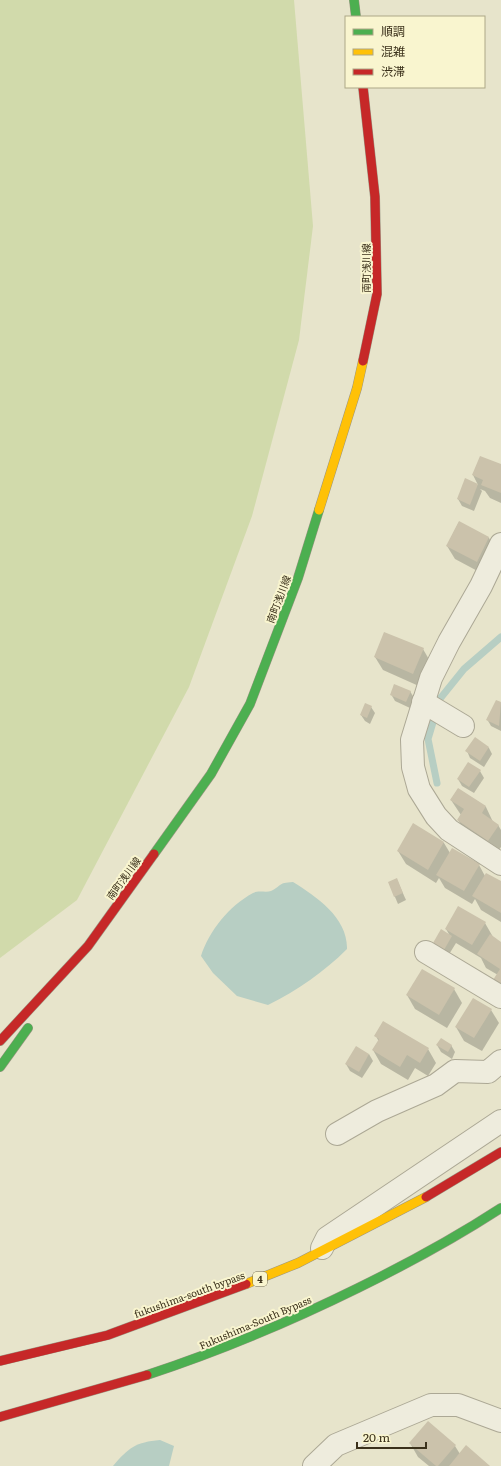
<svg xmlns="http://www.w3.org/2000/svg" width="501" height="1466" font-family="Literata,'Noto Sans JP',serif">
	<style>
		.green { fill: #d1daab }
		.water { fill: #b7cec3 }
		.shadow { fill: #0003 }
		.lines { fill: none; stroke-linecap: round; stroke-linejoin: round }
		.stream { stroke: #b7cec3; stroke-width: 7 }
		.building { fill: #cbc2ab }
		.street-casing { stroke: #aca895; stroke-width: 24 }
		.fast-casing { stroke: #9b9684; stroke-width: 10 }
		.slow-casing { stroke: #9b9684; stroke-width: 10 }
		.jam-casing { stroke: #9b9684; stroke-width: 10 }
		.street { stroke: #eeecdd; stroke-width: 22 }
		.fast { stroke: #4caf50; stroke-width: 9 }
		.slow { stroke: #ffc107; stroke-width: 9 }
		.jam { stroke: #c62828; stroke-width: 9 }
		.labels { text-anchor: middle; dominant-baseline: central; stroke-width: 4; stroke-linejoin: round; paint-order: stroke }
		.shield { fill: #f9f5cf; stroke: #746c51; stroke-width: 1 }
		.shield-label { font-size: 9px; font-weight: bold; fill: #3b311b }
		.street-label { font-size: 10px; fill: #3b311b; stroke: #f9f5cf }
	</style>
	<rect width="100%" height="100%" fill="#e7e4cb"/>
	<path class="green" d="M 0,0 L 294,0 L 313,226 L 299,340 L 252,516 L 189,687 L 77,900 L 0,958 Z"/>
	<g class="water">
		<path d="M 293,882 C 317,897 348,918 347,949 C 324,972 298,990 268,1005 L 237,996 L 213,973 L 201,956 C 209,931 229,906 253,893 C 258,890 266,893 271,891 C 283,885 277,883 293,882 Z"/>
		<path d="M 160,1440 L 174,1446 L 169,1466 L 113,1466 C 128,1448 136,1442 160,1440 Z"/>
	</g>
	<g class="shadow">
		<path d="M 501,465 L 501,503 L 490,498 L 485,491 L 480,489 L 482,491 L 474,511 L 462,506 L 458,499 L 465,480 L 478,485 L 473,475 Z"/>
		<path d="M 459,522 L 489,538 L 496,551 L 485,575 L 455,559 L 447,546 Z"/>
		<path d="M 423,649 L 431,663 L 421,687 L 383,670 L 375,657 Z"/>
		<path d="M 410,691 L 414,698 L 410,708 L 395,701 L 391,694 Z"/>
		<path d="M 497,701 L 501,703 L 501,731 L 491,726 L 487,719 Z"/>
		<path d="M 371,707 L 375,713 L 370,724 L 365,721 L 361,715 Z"/>
		<path d="M 475,739 L 489,748 L 492,754 L 484,767 L 470,758 L 467,751 Z"/>
		<path d="M 480,771 L 484,778 L 474,793 L 462,786 L 458,779 Z"/>
		<path d="M 458,789 L 486,807 L 493,822 L 498,825 L 501,830 L 501,847 L 496,854 L 466,833 L 458,820 L 461,815 L 451,800 Z"/>
		<path d="M 413,825 L 444,843 L 450,853 L 479,865 L 485,876 L 501,883 L 501,922 L 481,910 L 475,899 L 472,904 L 445,888 L 439,878 L 436,883 L 406,864 L 398,851 Z"/>
		<path d="M 397,880 L 406,900 L 398,904 L 389,883 Z"/>
		<path d="M 485,923 L 493,937 L 501,943 L 501,991 L 498,975 L 486,968 L 481,958 L 456,943 L 448,956 L 438,950 L 434,943 L 450,936 L 446,929 Z"/>
		<path d="M 454,989 L 462,1003 L 447,1028 L 415,1009 L 407,995 Z"/>
		<path d="M 491,1010 L 499,1023 L 482,1051 L 464,1041 L 456,1027 Z"/>
		<path d="M 376,1036 L 428,1049 L 436,1063 L 428,1076 L 415,1068 L 408,1080 L 381,1064 L 373,1050 L 379,1042 Z"/>
		<path d="M 437,1045 L 451,1045 L 455,1052 L 452,1059 L 441,1052 Z"/>
		<path d="M 369,1054 L 373,1061 L 362,1078 L 350,1071 L 346,1064 Z"/>
		<path d="M 410,1443 L 455,1446 L 460,1454 L 489,1466 L 429,1466 L 418,1457 Z"/>
	</g>
	<g class="lines">
		<g class="stream">
			<path d="M 439,700 L 464,669 L 501,637"/>
			<path d="M 434,719 L 428,739 L 437,783"/>
		</g>
	</g>
	<g class="building">
		<path d="M 480,456 L 501,464 L 501,493 L 481,485 L 483,480 L 472,475 Z"/>
		<path d="M 465,478 L 478,484 L 470,505 L 457,499 Z"/>
		<path d="M 459,521 L 489,537 L 477,562 L 446,546 Z"/>
		<path d="M 384,632 L 424,648 L 413,674 L 374,657 Z"/>
		<path d="M 394,684 L 411,691 L 406,702 L 390,695 Z"/>
		<path d="M 496,700 L 501,702 L 499,726 L 486,720 Z"/>
		<path d="M 365,703 L 372,706 L 367,718 L 360,715 Z"/>
		<path d="M 475,737 L 489,747 L 480,761 L 465,751 Z"/>
		<path d="M 468,762 L 481,770 L 469,787 L 457,779 Z"/>
		<path d="M 458,788 L 486,806 L 482,813 L 499,825 L 488,841 L 457,820 L 464,809 L 450,800 Z"/>
		<path d="M 413,823 L 444,842 L 428,870 L 397,851 Z"/>
		<path d="M 452,848 L 480,864 L 464,891 L 436,875 Z"/>
		<path d="M 486,873 L 501,881 L 501,913 L 472,896 Z"/>
		<path d="M 397,878 L 403,893 L 394,897 L 388,882 Z"/>
		<path d="M 458,906 L 486,922 L 472,945 L 445,929 Z"/>
		<path d="M 441,929 L 452,936 L 444,950 L 433,943 Z"/>
		<path d="M 490,934 L 501,942 L 501,985 L 493,980 L 500,969 L 477,954 Z"/>
		<path d="M 422,969 L 455,988 L 439,1015 L 406,995 Z"/>
		<path d="M 473,998 L 492,1009 L 474,1038 L 455,1027 Z"/>
		<path d="M 383,1021 L 429,1048 L 420,1063 L 407,1055 L 400,1067 L 372,1050 L 379,1039 L 374,1036 Z"/>
		<path d="M 441,1038 L 452,1045 L 448,1052 L 436,1045 Z"/>
		<path d="M 356,1046 L 369,1054 L 359,1072 L 345,1064 Z"/>
		<path d="M 428,1421 L 456,1445 L 438,1466 L 436,1466 L 409,1443 Z"/>
		<path d="M 466,1445 L 490,1466 L 449,1466 Z"/>
	</g>
	<g class="lines">
		<defs>
			<g id="street">
				<path d="M 501,544 L 481,586 L 449,642 L 431,678 L 412,740 L 413,767 L 419,789 L 436,816 L 449,830 L 501,864"/>
				<path d="M 423,702 L 463,726"/>
				<path d="M 426,952 L 501,997"/>
				<path d="M 337,1134 L 377,1111 L 436,1085 L 455,1071 L 488,1072 L 501,1061"/>
				<path d="M 322,1248 L 327,1238 L 501,1121"/>
				<path d="M 314,1466 L 336,1445 L 431,1405 L 458,1405 L 501,1421"/>
			</g>
			<g id="fast">
				<path d="M 354,0 L 356,17"/>
				<path d="M 154,854 L 211,774 L 250,704 L 298,578 L 319,510"/>
				<path d="M 0,1067 L 28,1028"/>
				<path d="M 147,1375 C 220,1351 289,1322 358,1288 C 407,1264 455,1238 501,1208"/>
			</g>
			<g id="slow">
				<path d="M 319,510 L 357,388 L 363,361"/>
				<path d="M 246,1284 L 298,1263 L 426,1197"/>
			</g>
			<g id="jam">
				<path d="M 363,361 L 377,294 L 375,197 L 363,87"/>
				<path d="M 0,1041 L 88,946 L 154,854"/>
				<path d="M 426,1197 L 501,1152"/>
				<path d="M 0,1361 L 108,1335 L 246,1284"/>
				<path d="M 0,1417 L 147,1375"/>
			</g>
		</defs>
		<use href="#street" class="street-casing"/>
		<use href="#fast" class="fast-casing"/>
		<use href="#slow" class="slow-casing"/>
		<use href="#jam" class="jam-casing"/>
		<use href="#street" class="street"/>
		<use href="#fast" class="fast"/>
		<use href="#slow" class="slow"/>
		<use href="#jam" class="jam"/>
	</g>
	<g class="labels">
		<rect class="shield" x="253" y="1272" width="14" height="14" rx="3"/>
		<g class="shield-label">
			<text x="260" y="1279">4</text>
		</g>
		<g class="street-label">
			<text transform="translate(365 268) rotate(-90)">南町浅川線</text>
			<text transform="translate(278 599) rotate(-69)">南町浅川線</text>
			<text transform="translate(123 878) rotate(-54)">南町浅川線</text>
			<text transform="translate(189 1294) rotate(-20)">fukushima-south bypass</text>
			<text transform="translate(255 1322) rotate(-23)">Fukushima-South Bypass</text>
		</g>
	</g>
	<rect x="345" y="16" width="140" height="72" fill="#f9f5cf" stroke="#ada787"/>
	<rect x="353" y="29" width="20" height="6" fill="#4caf50" stroke="#ada787"/>
	<text x="381" y="36" font-size="12" fill="#3b311b">順調</text>
	<rect x="353" y="49" width="20" height="6" fill="#ffc107" stroke="#ada787"/>
	<text x="381" y="56" font-size="12" fill="#3b311b">混雑</text>
	<rect x="353" y="69" width="20" height="6" fill="#c62828" stroke="#ada787"/>
	<text x="381" y="76" font-size="12" fill="#3b311b">渋滞</text>
	<path d="M357 1442v6h69v-6" fill="none" stroke="#3b311b" stroke-width="2"/>
	<text x="363" y="1442" font-size="12" fill="#3b311b" stroke="#f9f5cf" stroke-width="3" paint-order="stroke">20 m</text>
</svg>
